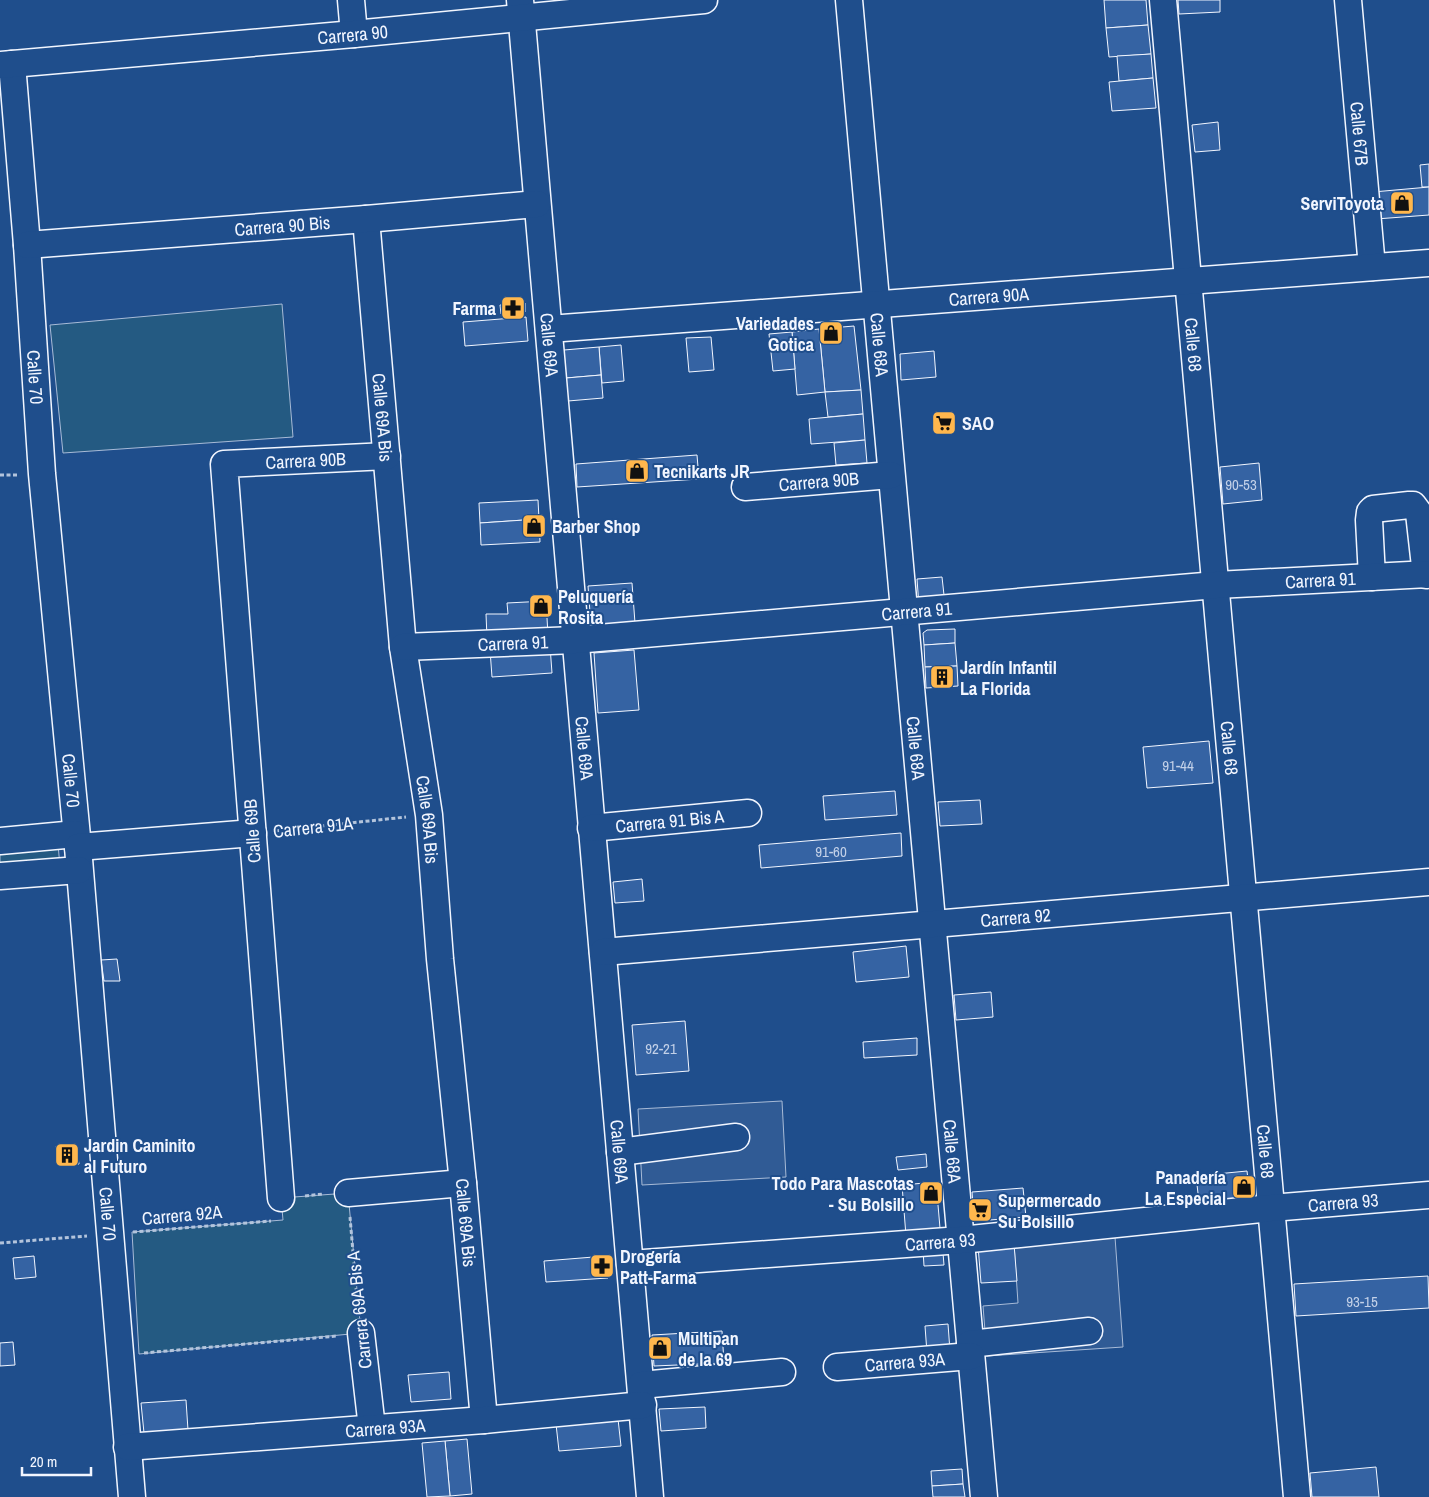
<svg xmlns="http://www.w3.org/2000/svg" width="1429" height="1497" font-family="'Archivo Narrow',sans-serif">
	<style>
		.green { fill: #245a82; stroke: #a8bbd7 }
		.parking { fill: #305b95; stroke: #a8bbd7 }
		.building { fill: #3563a3; stroke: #f2f6ff }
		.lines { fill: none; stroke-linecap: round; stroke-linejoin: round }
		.minor-casing { stroke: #f2f6ff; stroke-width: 29 }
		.path { stroke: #b3c4dc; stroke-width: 3; stroke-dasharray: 4 2.5; stroke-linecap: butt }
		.minor { stroke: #1f4e8c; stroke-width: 26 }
		.labels { text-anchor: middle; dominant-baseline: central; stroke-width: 4; stroke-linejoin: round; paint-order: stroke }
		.number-label { font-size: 15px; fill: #c3d1e8 }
		.street-label { font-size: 18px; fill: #f2f6ff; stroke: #1f4e8c }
		.poi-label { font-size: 18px; font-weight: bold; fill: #f2f6ff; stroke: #1f4e8c; text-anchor: start }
	</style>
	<rect width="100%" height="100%" fill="#1f4e8c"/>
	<g class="green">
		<path d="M 282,304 L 293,437 L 63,453 L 50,325 Z"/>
		<path d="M 58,844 L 60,867 L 0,871 L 0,848 Z"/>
		<path d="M 348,1193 L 361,1333 L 139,1354 L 132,1232 L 283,1220 L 281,1198 Z"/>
	</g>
	<g class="parking">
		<path d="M 782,1101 L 786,1177 L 642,1185 L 638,1109 Z"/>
		<path d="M 1115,1237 L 1123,1347 L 987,1356 L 983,1306 L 1018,1303 L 1014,1244 Z"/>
	</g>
	<g class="building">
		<path d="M 1104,0 L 1146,0 L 1148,25 L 1106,28 Z"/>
		<path d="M 1178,0 L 1220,0 L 1220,12 L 1179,14 Z"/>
		<path d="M 1148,25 L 1151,54 L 1109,57 L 1106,28 Z"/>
		<path d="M 1151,54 L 1153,78 L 1119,81 L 1117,56 Z"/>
		<path d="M 1153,78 L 1156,108 L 1112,111 L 1109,82 Z"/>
		<path d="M 1218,122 L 1220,150 L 1195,152 L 1192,125 Z"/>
		<path d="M 1429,164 L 1429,187 L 1422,187 L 1420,165 Z"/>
		<path d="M 1429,187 L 1429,215 L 1376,219 L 1373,192 Z"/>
		<path d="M 525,303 L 525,312 L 501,314 L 500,305 Z"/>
		<path d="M 526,317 L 528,341 L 465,346 L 463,322 Z"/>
		<path d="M 854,326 L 861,390 L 825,392 L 819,329 Z"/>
		<path d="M 819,329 L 825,392 L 797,395 L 792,332 Z"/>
		<path d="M 792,332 L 795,369 L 773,371 L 769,334 Z"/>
		<path d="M 711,337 L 714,370 L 689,372 L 686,338 Z"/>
		<path d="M 621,345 L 624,381 L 602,383 L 599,347 Z"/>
		<path d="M 599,347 L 601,375 L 566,378 L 564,350 Z"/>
		<path d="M 934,351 L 936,377 L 901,380 L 900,354 Z"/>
		<path d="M 601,375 L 603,398 L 568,401 L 566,378 Z"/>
		<path d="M 861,390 L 863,414 L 828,417 L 825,392 Z"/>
		<path d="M 863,414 L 865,440 L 811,444 L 809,419 Z"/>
		<path d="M 865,440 L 867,463 L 836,465 L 834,443 Z"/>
		<path d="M 697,455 L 699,479 L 577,487 L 576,464 Z"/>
		<path d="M 1259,463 L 1262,500 L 1223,504 L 1220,467 Z"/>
		<path d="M 538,500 L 539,519 L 480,523 L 479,503 Z"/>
		<path d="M 539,519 L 540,542 L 481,545 L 480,523 Z"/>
		<path d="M 942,577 L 945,604 L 919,606 L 917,579 Z"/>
		<path d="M 632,583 L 635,623 L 591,626 L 588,586 Z"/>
		<path d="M 546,601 L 548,635 L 487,638 L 486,614 L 508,614 L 507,603 Z"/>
		<path d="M 955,629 L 955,643 L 924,645 L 923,633 L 927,630 Z"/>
		<path d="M 955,643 L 957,666 L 925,667 L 924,645 Z"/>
		<path d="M 550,646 L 552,673 L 492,677 L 490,650 Z"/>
		<path d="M 634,650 L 639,710 L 598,713 L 594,653 Z"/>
		<path d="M 957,666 L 958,686 L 926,688 L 925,667 Z"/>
		<path d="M 1209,741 L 1213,783 L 1147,788 L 1143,747 Z"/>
		<path d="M 895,791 L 897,815 L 825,820 L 823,796 Z"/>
		<path d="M 980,800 L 982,824 L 940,826 L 938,802 Z"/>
		<path d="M 901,833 L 902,856 L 761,868 L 759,845 Z"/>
		<path d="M 642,879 L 644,901 L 615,903 L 613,882 Z"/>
		<path d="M 906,946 L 909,977 L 856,982 L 853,952 Z"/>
		<path d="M 117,959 L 120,981 L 104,981 L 101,960 Z"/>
		<path d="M 991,992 L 993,1017 L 956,1020 L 954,995 Z"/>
		<path d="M 685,1021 L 689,1071 L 636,1075 L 632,1025 Z"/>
		<path d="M 917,1038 L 917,1055 L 864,1058 L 863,1042 Z"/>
		<path d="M 76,1145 L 79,1164 L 59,1165 L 56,1146 Z"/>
		<path d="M 926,1154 L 927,1167 L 898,1170 L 896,1157 Z"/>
		<path d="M 1247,1171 L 1250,1197 L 1199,1202 L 1196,1176 Z"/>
		<path d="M 936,1182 L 940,1228 L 936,1233 L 906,1236 L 902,1185 Z"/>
		<path d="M 1023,1188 L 1026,1217 L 978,1221 L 974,1217 L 972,1192 Z"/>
		<path d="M 1014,1244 L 1017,1281 L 981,1283 L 978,1246 Z"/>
		<path d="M 923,1250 L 943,1253 L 944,1265 L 924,1266 Z"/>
		<path d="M 34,1256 L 36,1277 L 15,1279 L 13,1258 Z"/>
		<path d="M 606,1256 L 608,1278 L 546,1282 L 544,1261 Z"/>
		<path d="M 1428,1276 L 1429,1308 L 1296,1316 L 1294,1284 Z"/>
		<path d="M 948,1324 L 950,1351 L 927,1353 L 925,1326 Z"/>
		<path d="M 722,1331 L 724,1363 L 654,1366 L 652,1335 Z"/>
		<path d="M 13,1342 L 15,1365 L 0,1366 L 0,1343 Z"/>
		<path d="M 449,1372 L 451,1399 L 411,1402 L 408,1375 Z"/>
		<path d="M 186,1400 L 188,1430 L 144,1433 L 141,1403 Z"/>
		<path d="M 705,1407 L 706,1428 L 661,1431 L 659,1409 Z"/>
		<path d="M 618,1419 L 621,1446 L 559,1451 L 556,1424 Z"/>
		<path d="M 467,1439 L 472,1494 L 450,1496 L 445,1441 Z"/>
		<path d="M 445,1441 L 450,1496 L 427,1497 L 422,1443 Z"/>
		<path d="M 1376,1467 L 1379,1497 L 1312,1497 L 1310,1473 Z"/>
		<path d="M 962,1469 L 963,1484 L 932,1486 L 931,1471 Z"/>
		<path d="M 963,1484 L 965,1497 L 933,1497 L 932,1486 Z"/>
	</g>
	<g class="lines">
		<defs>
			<g id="minor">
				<path d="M 351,0 L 354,34"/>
				<path id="s1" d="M 520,0 L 650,1497"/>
				<path id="s2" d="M 849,0 L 984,1497"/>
				<path id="s3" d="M 1163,0 L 1297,1497"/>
				<path id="s4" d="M 1348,0 L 1372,267"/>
				<path id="s5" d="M 12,64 L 27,245 L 42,474 L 78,847 L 132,1497"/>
				<path id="s6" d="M 0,65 L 354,34 L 704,0"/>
				<path id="s7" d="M 366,219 L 403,647 L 429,815 L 440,959 L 463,1183 L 484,1420"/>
				<path id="s8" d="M 27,245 L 366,219 L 537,204"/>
				<path id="s9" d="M 549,329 L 1429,263"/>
				<path id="s10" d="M 745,487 L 891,475"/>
				<path d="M 1372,577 L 1369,520 L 1370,512 L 1373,509 L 1409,505 L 1413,505 L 1419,513 L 1426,575"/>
				<path id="s11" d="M 403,647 L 575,640 L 1216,585 L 1429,574"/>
				<path id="s12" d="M 591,828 L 748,813"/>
				<path d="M 0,841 L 76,834"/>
				<path d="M 78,847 L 253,833"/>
				<path d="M 0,876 L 79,870"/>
				<path id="s13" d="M 603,952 L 1429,882"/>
				<path d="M 620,1152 L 736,1137"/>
				<path d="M 348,1193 L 463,1183"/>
				<path id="s14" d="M 281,1198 L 224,464 L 387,456"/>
				<path id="s15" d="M 630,1264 L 961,1240 L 1271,1208 L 1429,1195"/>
				<path d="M 361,1333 L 372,1428"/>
				<path d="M 970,1344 L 1089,1331"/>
				<path id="s16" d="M 837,1367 L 971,1356"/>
				<path d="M 641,1385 L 782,1372"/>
				<path id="s17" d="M 127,1447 L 484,1420 L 643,1405"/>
			</g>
		</defs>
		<use href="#minor" class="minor-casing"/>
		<g class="path">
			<path d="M 0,475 L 19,475"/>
			<path d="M 275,831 L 406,817"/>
			<path d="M 305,1196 L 323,1194"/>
			<path d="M 350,1217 L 358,1311"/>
			<path d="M 133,1232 L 271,1221"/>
			<path d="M 0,1243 L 87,1236"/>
			<path d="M 144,1353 L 337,1336"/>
		</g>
		<use href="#minor" class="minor"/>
	</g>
	<defs>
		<symbol id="shop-square" viewBox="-11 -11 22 22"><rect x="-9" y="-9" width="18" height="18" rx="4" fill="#ffb74d" stroke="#1f4e8c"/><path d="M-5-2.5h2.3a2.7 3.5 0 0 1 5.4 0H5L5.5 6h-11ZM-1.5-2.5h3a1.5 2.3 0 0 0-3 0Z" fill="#111"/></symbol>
		<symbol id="pharmacy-square" viewBox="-11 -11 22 22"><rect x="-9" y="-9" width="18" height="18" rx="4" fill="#ffb74d" stroke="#1f4e8c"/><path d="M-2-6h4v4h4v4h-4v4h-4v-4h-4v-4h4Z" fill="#111"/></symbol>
		<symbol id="supermarket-square" viewBox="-11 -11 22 22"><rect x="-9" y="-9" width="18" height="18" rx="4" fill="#ffb74d" stroke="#1f4e8c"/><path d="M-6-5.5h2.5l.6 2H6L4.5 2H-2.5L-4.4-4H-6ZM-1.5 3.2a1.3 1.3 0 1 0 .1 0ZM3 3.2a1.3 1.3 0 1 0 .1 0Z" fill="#111"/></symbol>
		<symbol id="building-square" viewBox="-11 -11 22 22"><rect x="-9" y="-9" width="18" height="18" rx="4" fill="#ffb74d" stroke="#1f4e8c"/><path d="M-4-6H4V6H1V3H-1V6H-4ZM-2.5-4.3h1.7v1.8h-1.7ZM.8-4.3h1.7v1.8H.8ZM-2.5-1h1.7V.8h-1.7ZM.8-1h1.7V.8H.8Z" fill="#111"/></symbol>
	</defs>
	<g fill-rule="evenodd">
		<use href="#shop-square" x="1388" y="189" width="28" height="28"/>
		<use href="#pharmacy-square" x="499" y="294" width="28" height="28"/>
		<use href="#shop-square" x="817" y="319" width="28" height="28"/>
		<use href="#supermarket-square" x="930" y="409" width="28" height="28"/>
		<use href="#shop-square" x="623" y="457" width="28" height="28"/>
		<use href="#shop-square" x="520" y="512" width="28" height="28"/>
		<use href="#shop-square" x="527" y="592" width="28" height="28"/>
		<use href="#building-square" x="928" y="663" width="28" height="28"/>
		<use href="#building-square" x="53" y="1141" width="28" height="28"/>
		<use href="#shop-square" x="1230" y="1173" width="28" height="28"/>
		<use href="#shop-square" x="917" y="1179" width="28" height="28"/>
		<use href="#supermarket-square" x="966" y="1196" width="28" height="28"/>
		<use href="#pharmacy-square" x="588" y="1252" width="28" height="28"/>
		<use href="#shop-square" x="646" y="1334" width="28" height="28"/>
	</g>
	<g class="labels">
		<g class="number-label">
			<text x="1241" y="484">90-53</text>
			<text x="1178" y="765">91-44</text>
			<text x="831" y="851">91-60</text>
			<text x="661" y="1048">92-21</text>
			<text x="1362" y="1301">93-15</text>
		</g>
		<g class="street-label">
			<text stroke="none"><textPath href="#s6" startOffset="354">Carrera 90</textPath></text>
			<text stroke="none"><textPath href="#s4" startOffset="134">Calle 67B</textPath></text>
			<text stroke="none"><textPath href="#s8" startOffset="256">Carrera 90 Bis</textPath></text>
			<text stroke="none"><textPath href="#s9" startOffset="441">Carrera 90A</textPath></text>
			<text stroke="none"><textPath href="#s1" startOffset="346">Calle 69A</textPath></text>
			<text stroke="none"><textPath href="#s2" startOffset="346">Calle 68A</textPath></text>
			<text stroke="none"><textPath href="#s3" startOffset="346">Calle 68</textPath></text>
			<text stroke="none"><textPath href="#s5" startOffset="314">Calle 70</textPath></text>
			<text stroke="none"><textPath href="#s7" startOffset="199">Calle 69A Bis</textPath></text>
			<text stroke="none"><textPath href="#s14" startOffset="818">Carrera 90B</textPath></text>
			<text stroke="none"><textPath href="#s10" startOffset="74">Carrera 90B</textPath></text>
			<text stroke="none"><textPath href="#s11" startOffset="920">Carrera 91</textPath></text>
			<text stroke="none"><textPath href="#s11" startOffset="515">Carrera 91</textPath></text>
			<text stroke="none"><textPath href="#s11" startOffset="110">Carrera 91</textPath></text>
			<text stroke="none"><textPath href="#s3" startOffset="751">Calle 68</textPath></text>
			<text stroke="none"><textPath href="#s1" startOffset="751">Calle 69A</textPath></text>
			<text stroke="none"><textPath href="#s2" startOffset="751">Calle 68A</textPath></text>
			<text stroke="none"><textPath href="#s5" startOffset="719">Calle 70</textPath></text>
			<text stroke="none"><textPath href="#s7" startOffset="604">Calle 69A Bis</textPath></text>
			<text stroke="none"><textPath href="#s12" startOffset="79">Carrera 91 Bis A</textPath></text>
			<text transform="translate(313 827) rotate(-6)">Carrera 91A</text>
			<text transform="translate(252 831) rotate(-94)">Calle 69B</text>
			<text stroke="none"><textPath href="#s13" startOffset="414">Carrera 92</textPath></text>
			<text stroke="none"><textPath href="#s1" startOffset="1156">Calle 69A</textPath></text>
			<text stroke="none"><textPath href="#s2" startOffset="1156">Calle 68A</textPath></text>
			<text stroke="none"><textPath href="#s3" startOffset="1156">Calle 68</textPath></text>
			<text stroke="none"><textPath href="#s15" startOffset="716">Carrera 93</textPath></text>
			<text stroke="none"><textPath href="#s5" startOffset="1154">Calle 70</textPath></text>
			<text transform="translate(182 1215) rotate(-5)">Carrera 92A</text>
			<text stroke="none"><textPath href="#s7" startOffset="1009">Calle 69A Bis</textPath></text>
			<text stroke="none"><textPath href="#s15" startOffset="311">Carrera 93</textPath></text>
			<text transform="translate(359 1310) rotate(-96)">Carrera 69A Bis A</text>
			<text stroke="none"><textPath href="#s16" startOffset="68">Carrera 93A</textPath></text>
			<text stroke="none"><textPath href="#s17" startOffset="259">Carrera 93A</textPath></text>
		</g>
		<g class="poi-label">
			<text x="1384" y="203" text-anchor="end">ServiToyota</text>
			<text x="496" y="308" text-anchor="end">Farma</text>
			<text x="814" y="323" text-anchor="end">Variedades<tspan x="814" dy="21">Gotica</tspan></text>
			<text x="962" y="423">SAO</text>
			<text x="654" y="471">Tecnikarts JR</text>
			<text x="552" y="526">Barber Shop</text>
			<text x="558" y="596">Peluquería<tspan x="558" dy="21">Rosita</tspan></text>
			<text x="960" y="667">Jardín Infantil<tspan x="960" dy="21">La Florida</tspan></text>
			<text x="84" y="1145">Jardin Caminito<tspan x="84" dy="21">al Futuro</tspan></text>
			<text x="1226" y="1177" text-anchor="end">Panadería<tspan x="1226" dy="21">La Especial</tspan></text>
			<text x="914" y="1183" text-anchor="end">Todo Para Mascotas<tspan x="914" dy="21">- Su Bolsillo</tspan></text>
			<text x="998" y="1200">Supermercado<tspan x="998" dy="21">Su Bolsillo</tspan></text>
			<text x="620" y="1256">Drogería<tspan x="620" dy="21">Patt-Farma</tspan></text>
			<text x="678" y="1338">Multipan<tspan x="678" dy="21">de la 69</tspan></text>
		</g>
	</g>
	<path d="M22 1467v8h69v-8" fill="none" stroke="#f2f6ff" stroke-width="2.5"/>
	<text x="30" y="1467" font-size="15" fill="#f2f6ff" stroke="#1f4e8c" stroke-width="4" paint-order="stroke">20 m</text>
</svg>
